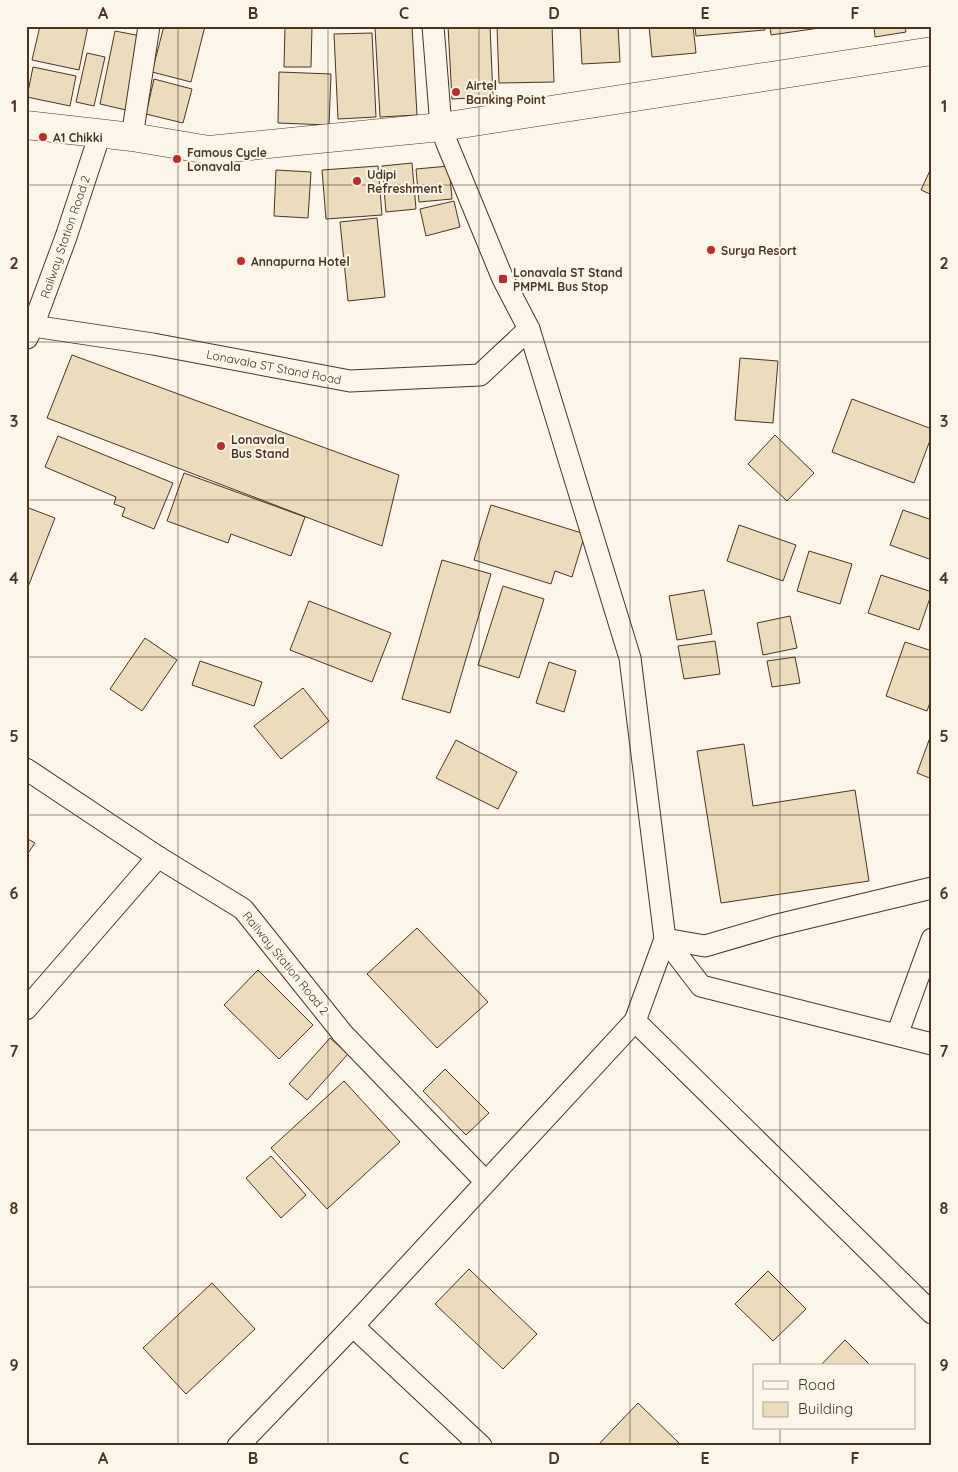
<svg xmlns="http://www.w3.org/2000/svg" width="958" height="1472" font-family="Quicksand,sans-serif">
	<style>
		.building { fill: #ecdcbc; stroke: #4a3520 }
		.lines { fill: none; stroke-linecap: round; stroke-linejoin: round }
		.minor-casing { stroke: #4a3520; stroke-width: 23 }
		.trunk-casing { stroke: #4a3520; stroke-width: 29 }
		.minor { stroke: #fbf6e9; stroke-width: 21 }
		.trunk { stroke: #fbf6e9; stroke-width: 28 }
		.grid { fill: none; stroke: #4a3520; stroke-width: 1; stroke-opacity: 0.55 }
		.poi-dot { fill: #c62828; stroke: #fbf6e9; stroke-width: 2 }
		.labels { text-anchor: middle; dominant-baseline: central; stroke-width: 4; stroke-linejoin: round; paint-order: stroke }
		.poi-label { font-size: 12px; font-weight: bold; fill: #4a3520; stroke: #fbf6e9; text-anchor: start }
		.street-label { font-size: 12px; fill: #4a3520; stroke: #fbf6e9 }
		.neatline { fill: none; stroke: #4a3520; stroke-width: 2 }
		.grid-label { font-size: 16px; text-anchor: middle; font-weight: bold; fill: #4a3520 }
	</style>
	<rect width="100%" height="100%" fill="#fbf6e9"/>
	<g class="building">
		<path d="M 40,26 L 88,26 L 79,70 L 32,60 Z"/>
		<path d="M 164,26 L 205,26 L 191,82 L 152,72 Z"/>
		<path d="M 285,26 L 312,26 L 311,67 L 284,67 Z"/>
		<path d="M 412,26 L 417,115 L 380,117 L 375,28 Z"/>
		<path d="M 448,26 L 490,26 L 493,97 L 452,99 Z"/>
		<path d="M 497,26 L 552,26 L 554,82 L 499,83 Z"/>
		<path d="M 580,26 L 618,26 L 620,62 L 582,64 Z"/>
		<path d="M 649,26 L 693,26 L 696,53 L 652,57 Z"/>
		<path d="M 695,26 L 765,26 L 765,30 L 696,36 Z"/>
		<path d="M 770,26 L 833,26 L 771,35 Z"/>
		<path d="M 874,26 L 905,26 L 906,32 L 875,37 Z"/>
		<path d="M 115,31 L 141,36 L 126,110 L 100,104 Z"/>
		<path d="M 372,33 L 376,117 L 338,119 L 334,34 Z"/>
		<path d="M 87,53 L 105,57 L 94,106 L 76,102 Z"/>
		<path d="M 33,67 L 76,76 L 70,106 L 27,97 Z"/>
		<path d="M 279,72 L 331,74 L 329,125 L 278,123 Z"/>
		<path d="M 154,79 L 192,89 L 183,123 L 146,114 Z"/>
		<path d="M 412,163 L 416,209 L 386,212 L 382,166 Z"/>
		<path d="M 378,166 L 382,215 L 326,219 L 322,170 Z"/>
		<path d="M 449,166 L 452,199 L 419,202 L 416,169 Z"/>
		<path d="M 932,166 L 932,195 L 921,190 Z"/>
		<path d="M 276,170 L 311,172 L 308,218 L 274,216 Z"/>
		<path d="M 454,201 L 460,227 L 426,236 L 420,209 Z"/>
		<path d="M 377,218 L 385,297 L 348,301 L 340,222 Z"/>
		<path d="M 72,355 L 399,475 L 382,546 L 47,418 Z"/>
		<path d="M 740,358 L 778,361 L 773,423 L 735,420 Z"/>
		<path d="M 852,399 L 932,429 L 932,435 L 914,483 L 832,452 Z"/>
		<path d="M 775,435 L 814,473 L 787,501 L 748,464 Z"/>
		<path d="M 58,436 L 173,483 L 154,529 L 122,516 L 125,508 L 114,504 L 116,497 L 45,467 Z"/>
		<path d="M 184,473 L 305,517 L 291,556 L 231,534 L 228,543 L 167,521 Z"/>
		<path d="M 491,505 L 585,534 L 572,577 L 555,571 L 551,584 L 474,560 Z"/>
		<path d="M 26,507 L 55,518 L 26,592 Z"/>
		<path d="M 903,510 L 932,520 L 932,560 L 890,545 Z"/>
		<path d="M 739,525 L 796,545 L 783,581 L 727,561 Z"/>
		<path d="M 809,551 L 852,564 L 840,604 L 797,591 Z"/>
		<path d="M 442,560 L 491,574 L 450,713 L 402,699 Z"/>
		<path d="M 881,575 L 932,592 L 919,630 L 868,613 Z"/>
		<path d="M 503,586 L 544,599 L 519,678 L 478,665 Z"/>
		<path d="M 704,590 L 712,634 L 677,640 L 669,596 Z"/>
		<path d="M 309,601 L 391,633 L 372,682 L 290,650 Z"/>
		<path d="M 790,616 L 797,648 L 763,655 L 757,623 Z"/>
		<path d="M 145,638 L 177,660 L 142,711 L 110,689 Z"/>
		<path d="M 715,641 L 720,674 L 684,679 L 678,646 Z"/>
		<path d="M 905,642 L 932,651 L 932,697 L 927,711 L 886,696 Z"/>
		<path d="M 795,657 L 800,683 L 772,687 L 767,661 Z"/>
		<path d="M 200,661 L 262,682 L 254,706 L 192,685 Z"/>
		<path d="M 549,662 L 576,671 L 564,712 L 536,703 Z"/>
		<path d="M 303,688 L 329,721 L 281,759 L 254,726 Z"/>
		<path d="M 932,732 L 932,779 L 917,773 Z"/>
		<path d="M 456,740 L 517,772 L 498,809 L 436,778 Z"/>
		<path d="M 744,744 L 753,806 L 855,790 L 869,881 L 721,903 L 697,751 Z"/>
		<path d="M 26,838 L 35,843 L 26,856 Z"/>
		<path d="M 417,928 L 488,1002 L 437,1048 L 367,974 Z"/>
		<path d="M 258,970 L 313,1025 L 279,1059 L 224,1005 Z"/>
		<path d="M 330,1038 L 348,1054 L 307,1100 L 289,1084 Z"/>
		<path d="M 445,1069 L 489,1113 L 466,1135 L 423,1091 Z"/>
		<path d="M 344,1081 L 400,1142 L 327,1209 L 271,1148 Z"/>
		<path d="M 271,1156 L 306,1195 L 281,1218 L 246,1178 Z"/>
		<path d="M 469,1269 L 537,1334 L 503,1369 L 435,1304 Z"/>
		<path d="M 768,1271 L 806,1309 L 773,1341 L 735,1304 Z"/>
		<path d="M 212,1283 L 255,1329 L 186,1394 L 143,1348 Z"/>
		<path d="M 845,1340 L 871,1366 L 820,1366 Z"/>
		<path d="M 638,1403 L 682,1446 L 597,1446 Z"/>
	</g>
	<g class="lines">
		<defs>
			<g id="minor">
				<path d="M 132,137 L 149,26"/>
				<path d="M 33,326 L 153,344 L 350,381 L 480,375 L 529,329"/>
				<path d="M 27,338 L 33,326 L 66,237 L 100,134"/>
				<path d="M 26,769 L 158,857 L 243,909 L 343,1034 L 486,1182"/>
				<path d="M 665,939 L 701,986 L 932,1044"/>
				<path d="M 665,939 L 705,946 L 773,926 L 932,888"/>
				<path d="M 26,1009 L 158,857"/>
				<path d="M 635,1021 L 932,1313"/>
				<path d="M 897,1035 L 932,939"/>
				<path d="M 353,1326 L 481,1446"/>
				<path d="M 238,1446 L 353,1326 L 635,1021 L 665,939 L 630,658 L 529,329 L 503,279 L 446,141 L 441,127 L 433,26"/>
			</g>
			<path id="trunk" d="M 26,125 L 132,137 L 209,150 L 441,127 L 932,51"/>
		</defs>
		<use href="#minor" class="minor-casing"/>
		<use href="#trunk" class="trunk-casing"/>
		<use href="#minor" class="minor"/>
		<use href="#trunk" class="trunk"/>
	</g>
	<path class="grid" d="M 178,26 L 178,1446M 328,26 L 328,1446M 479,26 L 479,1446M 630,26 L 630,1446M 780,26 L 780,1366M 26,185 L 932,185M 26,342 L 932,342M 26,500 L 932,500M 26,657 L 932,657M 26,815 L 932,815M 26,972 L 932,972M 26,1130 L 932,1130M 26,1287 L 932,1287M 780,1428 L 780,1446"/>
	<g class="poi-dot">
		<circle cx="456" cy="92" r="5"/>
		<circle cx="43" cy="137" r="5"/>
		<circle cx="177" cy="159" r="5"/>
		<circle cx="357" cy="181" r="5"/>
		<circle cx="711" cy="250" r="5"/>
		<circle cx="241" cy="261" r="5"/>
		<rect x="498" y="274" width="10" height="10" rx="2.5"/>
		<circle cx="221" cy="446" r="5"/>
	</g>
	<g class="labels">
		<g class="poi-label">
			<text x="466" y="85">Airtel<tspan x="466" dy="14">Banking Point</tspan></text>
			<text x="53" y="137">A1 Chikki</text>
			<text x="187" y="152">Famous Cycle<tspan x="187" dy="14">Lonavala</tspan></text>
			<text x="367" y="174">Udipi<tspan x="367" dy="14">Refreshment</tspan></text>
			<text x="721" y="250">Surya Resort</text>
			<text x="251" y="261">Annapurna Hotel</text>
			<text x="513" y="272">Lonavala ST Stand<tspan x="513" dy="14">PMPML Bus Stop</tspan></text>
			<text x="231" y="439">Lonavala<tspan x="231" dy="14">Bus Stand</tspan></text>
		</g>
		<g class="street-label">
			<text transform="translate(65 237) rotate(-71)">Railway Station Road 2</text>
			<text transform="translate(274 367) rotate(11)">Lonavala ST Stand Road</text>
			<text transform="translate(286 963) rotate(51)">Railway Station Road 2</text>
		</g>
	</g>
	<rect width="958" height="1472" fill="none" stroke="#fbf6e9" stroke-width="55"/>
	<rect x="753" y="1364" width="162" height="65" fill="#fbf6e9" stroke="#b4a999"/>
	<rect x="763" y="1381" width="25" height="8" fill="#fbf6e9" stroke="#b4a999"/>
	<text x="798" y="1390" font-size="15" fill="#4a3520">Road</text>
	<rect x="763" y="1402" width="25" height="15" fill="#ecdcbc" stroke="#b4a999"/>
	<text x="798" y="1414" font-size="15" fill="#4a3520">Building</text>
	<rect x="28" y="28" width="902" height="1416" class="neatline"/>
	<g class="grid-label">
		<text x="103" y="19">A</text>
		<text x="253" y="19">B</text>
		<text x="404" y="19">C</text>
		<text x="554" y="19">D</text>
		<text x="705" y="19">E</text>
		<text x="855" y="19">F</text>
		<text x="14" y="112">1</text>
		<text x="944" y="112">1</text>
		<text x="14" y="269">2</text>
		<text x="944" y="269">2</text>
		<text x="14" y="427">3</text>
		<text x="944" y="427">3</text>
		<text x="14" y="584">4</text>
		<text x="944" y="584">4</text>
		<text x="14" y="742">5</text>
		<text x="944" y="742">5</text>
		<text x="14" y="899">6</text>
		<text x="944" y="899">6</text>
		<text x="14" y="1057">7</text>
		<text x="944" y="1057">7</text>
		<text x="14" y="1214">8</text>
		<text x="944" y="1214">8</text>
		<text x="14" y="1371">9</text>
		<text x="944" y="1371">9</text>
		<text x="103" y="1464">A</text>
		<text x="253" y="1464">B</text>
		<text x="404" y="1464">C</text>
		<text x="554" y="1464">D</text>
		<text x="705" y="1464">E</text>
		<text x="855" y="1464">F</text>
	</g>
</svg>
